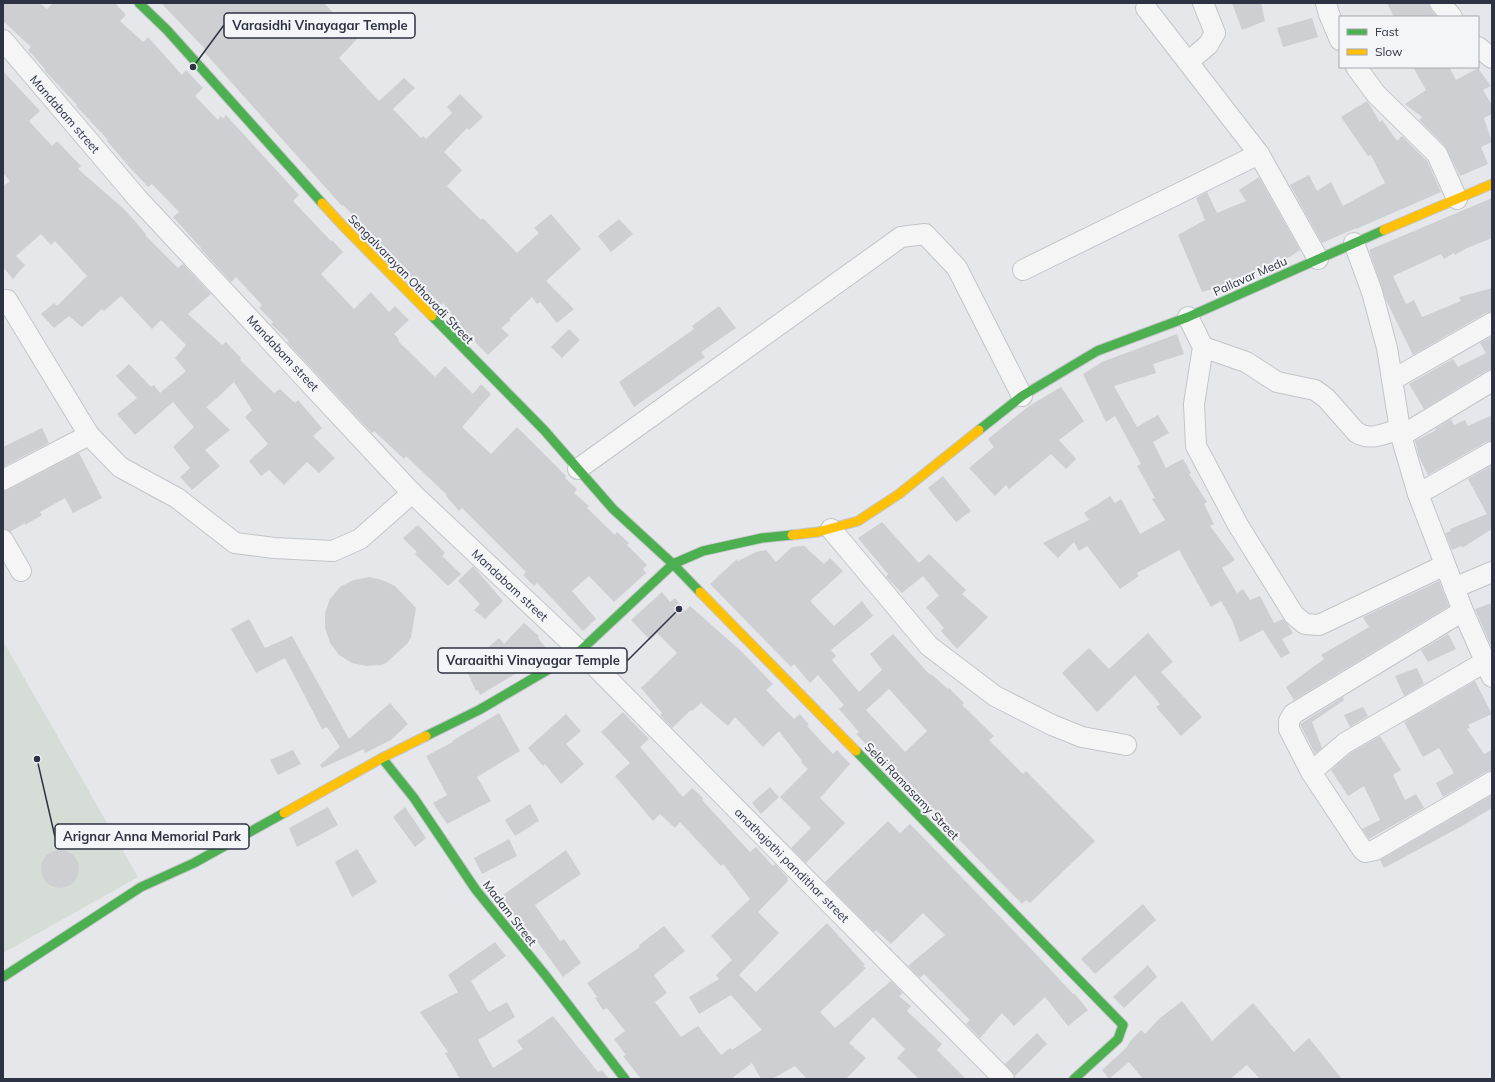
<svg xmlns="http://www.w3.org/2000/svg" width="1495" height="1082" font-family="Mulish,sans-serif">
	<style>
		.green { fill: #d5ddd6 }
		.building { fill: #cecfd2; fill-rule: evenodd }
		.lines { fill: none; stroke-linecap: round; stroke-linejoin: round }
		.street-casing { stroke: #c3c5c8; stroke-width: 22 }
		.fast-casing { stroke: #c3c5c8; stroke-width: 11 }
		.slow-casing { stroke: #c3c5c8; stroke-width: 11 }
		.street { stroke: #f5f5f6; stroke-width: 20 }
		.fast { stroke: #4caf50; stroke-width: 9 }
		.slow { stroke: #ffc107; stroke-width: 9 }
		.labels { text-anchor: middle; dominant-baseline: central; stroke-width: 4; stroke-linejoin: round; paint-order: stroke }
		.street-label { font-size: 12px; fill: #2d3342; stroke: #f4f5f8 }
		.leader { fill: none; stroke: #2d3342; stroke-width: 1.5 }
		.callout-dot { fill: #2d3342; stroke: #f4f5f8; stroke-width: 1.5 }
		.callout { fill: #f4f5f8; stroke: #2d3342; stroke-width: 1.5 }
		.callout-label { font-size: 13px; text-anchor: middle; font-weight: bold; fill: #2d3342 }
	</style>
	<rect width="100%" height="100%" fill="#e5e7ea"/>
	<path class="green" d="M 3,641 L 138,877 L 3,953 Z"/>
	<g class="building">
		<path d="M 3,3 L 40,3 L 47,9 L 53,3 L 115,3 L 126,15 L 120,21 L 143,42 L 148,37 L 182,75 L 186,70 L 203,88 L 195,96 L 218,120 L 221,116 L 223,119 L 226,115 L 299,195 L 293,201 L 331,241 L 332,240 L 343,252 L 321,274 L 354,309 L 371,292 L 389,312 L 395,306 L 409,320 L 394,334 L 399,339 L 398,341 L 435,377 L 445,366 L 473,394 L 481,384 L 491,394 L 462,427 L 491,454 L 517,427 L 566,476 L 565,478 L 577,489 L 574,493 L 589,506 L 587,508 L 615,535 L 617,532 L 629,543 L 627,545 L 647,565 L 643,569 L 646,573 L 614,602 L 589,576 L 572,591 L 596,619 L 583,631 L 537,583 L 534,586 L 523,575 L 526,572 L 462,508 L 459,511 L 446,496 L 447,495 L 406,456 L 404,459 L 374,431 L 372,433 L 287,342 L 289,341 L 271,324 L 273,322 L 259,308 L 262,305 L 236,277 L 231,282 L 200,248 L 201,248 L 173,217 L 179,212 L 152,184 L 148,187 L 132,170 L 107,141 L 108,140 L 76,106 L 77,105 L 44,70 L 45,69 L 28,50 L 31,47 L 3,21 Z"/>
		<path d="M 161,3 L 324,3 L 357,39 L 339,58 L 379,101 L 404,78 L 415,88 L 393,109 L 421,138 L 423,136 L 426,139 L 452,113 L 447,107 L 460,94 L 483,117 L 469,130 L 467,128 L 444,152 L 462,170 L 447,186 L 481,220 L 483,218 L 517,253 L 539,233 L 534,228 L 551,214 L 581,249 L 546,281 L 574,309 L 557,323 L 540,302 L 537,304 L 532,297 L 509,319 L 511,320 L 501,328 L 509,335 L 488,355 L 461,328 L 443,303 L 441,305 L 417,281 L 416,282 L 372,237 L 362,227 L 364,226 L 343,205 L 342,206 L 205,53 L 203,51 L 205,49 Z"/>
		<path d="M 1232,3 L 1261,3 L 1265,21 L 1242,30 Z"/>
		<path d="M 1387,3 L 1429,3 L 1431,10 L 1437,17 L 1394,17 Z"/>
		<path d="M 1312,18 L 1318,37 L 1283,47 L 1277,28 Z"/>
		<path d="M 1413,67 L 1449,67 L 1456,80 L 1478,68 L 1491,86 L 1483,90 L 1492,105 L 1492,114 L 1484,118 L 1492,142 L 1481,147 L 1488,164 L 1460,176 L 1445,146 L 1419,120 L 1422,117 L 1405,104 L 1426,90 Z"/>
		<path d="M 3,71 L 40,111 L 29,121 L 52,146 L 57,141 L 81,166 L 78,169 L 125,210 L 146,234 L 145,235 L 178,268 L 183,264 L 211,294 L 188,314 L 222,345 L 226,342 L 241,358 L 240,360 L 274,393 L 280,389 L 295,403 L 298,400 L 322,428 L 313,436 L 335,458 L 319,473 L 307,462 L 284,485 L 269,470 L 261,476 L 249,461 L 268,444 L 245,417 L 252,410 L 234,382 L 216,399 L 206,407 L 230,430 L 205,450 L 220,466 L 192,490 L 180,477 L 190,468 L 173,447 L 194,427 L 173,402 L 135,435 L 117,414 L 137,398 L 116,376 L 129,364 L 151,387 L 154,385 L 160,393 L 186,371 L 175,358 L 186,345 L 161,320 L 152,329 L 121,296 L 104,311 L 102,309 L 82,327 L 69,316 L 54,328 L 41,314 L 54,303 L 57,306 L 87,276 L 55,241 L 51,245 L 41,234 L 16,256 L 25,265 L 13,279 L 3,267 L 3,186 L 10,181 L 3,173 Z"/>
		<path d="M 1367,101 L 1380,122 L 1382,120 L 1397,141 L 1402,136 L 1427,161 L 1441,192 L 1356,229 L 1356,228 L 1322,243 L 1290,185 L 1309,175 L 1317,191 L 1331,182 L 1343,206 L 1385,183 L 1371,155 L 1368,156 L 1341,117 Z"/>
		<path d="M 1259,177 L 1300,250 L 1282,262 L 1279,256 L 1261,271 L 1227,283 L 1228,285 L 1202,292 L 1178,235 L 1205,220 L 1196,198 L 1207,192 L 1217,213 L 1246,201 L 1239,190 Z"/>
		<path d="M 1492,198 L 1492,238 L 1467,248 L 1455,255 L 1454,253 L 1444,259 L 1441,254 L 1393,276 L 1406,304 L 1414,300 L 1422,317 L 1461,301 L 1459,297 L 1492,288 L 1492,312 L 1486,313 L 1413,355 L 1386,300 L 1369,250 Z"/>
		<path d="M 619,219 L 633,234 L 611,252 L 598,236 Z"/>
		<path d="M 719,306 L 736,328 L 701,352 L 705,357 L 634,407 L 619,382 L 694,329 L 692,326 Z"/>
		<path d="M 569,329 L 580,340 L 562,358 L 551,347 Z"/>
		<path d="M 1177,334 L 1184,354 L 1153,364 L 1156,373 L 1114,386 L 1137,427 L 1158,415 L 1169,433 L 1153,442 L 1166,468 L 1183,459 L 1191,473 L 1189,474 L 1207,502 L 1204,504 L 1214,524 L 1210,526 L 1235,560 L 1222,568 L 1237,593 L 1243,589 L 1250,600 L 1260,596 L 1274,623 L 1283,619 L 1288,625 L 1293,633 L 1282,639 L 1290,653 L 1281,658 L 1263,630 L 1240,642 L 1232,620 L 1221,601 L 1211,607 L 1179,550 L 1137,573 L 1139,576 L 1120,589 L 1087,546 L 1079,551 L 1074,542 L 1058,558 L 1043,543 L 1089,520 L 1084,513 L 1110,496 L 1115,503 L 1121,499 L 1140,534 L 1165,520 L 1152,499 L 1155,498 L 1137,466 L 1141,464 L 1115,416 L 1106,422 L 1083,374 L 1102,362 Z"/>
		<path d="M 1492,336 L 1492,370 L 1486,371 L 1424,409 L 1409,384 L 1453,359 L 1458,367 L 1486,353 L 1480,343 Z"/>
		<path d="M 1061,387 L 1084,421 L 1059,440 L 1076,459 L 1066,469 L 1051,454 L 1009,489 L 1006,485 L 995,496 L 969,468 L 994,447 L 988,439 L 1029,406 Z"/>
		<path d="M 1492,415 L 1492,441 L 1486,442 L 1428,475 L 1419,457 L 1415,441 L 1436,430 L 1435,429 L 1451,419 L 1454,425 L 1465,420 L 1468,426 Z"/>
		<path d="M 42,428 L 49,443 L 3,467 L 3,447 Z"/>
		<path d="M 79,453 L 102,498 L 73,513 L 65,498 L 40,512 L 42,515 L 25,525 L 25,523 L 10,532 L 3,529 L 3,491 L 8,490 Z"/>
		<path d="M 1492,465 L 1492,529 L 1462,548 L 1461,546 L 1452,550 L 1445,533 L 1451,531 L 1450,529 L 1487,514 L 1468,479 Z"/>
		<path d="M 943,476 L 971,511 L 956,522 L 928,488 Z"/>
		<path d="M 882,522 L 919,563 L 929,554 L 966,590 L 962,594 L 988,617 L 957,649 L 941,631 L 944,628 L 926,607 L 939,596 L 923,576 L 902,593 L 886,577 L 888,574 L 858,538 Z"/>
		<path d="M 418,525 L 445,553 L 442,556 L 461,574 L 448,586 L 415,554 L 417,552 L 403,538 Z"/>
		<path d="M 804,546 L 824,564 L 830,558 L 843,571 L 810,601 L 834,626 L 862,601 L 873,616 L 831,650 L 836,656 L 832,660 L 859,692 L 882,670 L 870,654 L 893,634 L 930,675 L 931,674 L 948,689 L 949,688 L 964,703 L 962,705 L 994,736 L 989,740 L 1023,774 L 1026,771 L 1095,841 L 1030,903 L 1026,900 L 1022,904 L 856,734 L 859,732 L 839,709 L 844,705 L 818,675 L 810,683 L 794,664 L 791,667 L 710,584 L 737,559 L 738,561 L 756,552 L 766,550 L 776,562 L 792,547 ZM 889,689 L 927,731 L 905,752 L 866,710 Z"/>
		<path d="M 473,566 L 503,601 L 485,619 L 474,610 L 480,604 L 458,581 Z"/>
		<path d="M 369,577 L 382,580 L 395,586 L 416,608 L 411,637 L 408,643 L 386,663 L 381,665 L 367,666 L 352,663 L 339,655 L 330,643 L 325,628 L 325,613 L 330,599 L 340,587 L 354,580 Z"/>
		<path d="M 1439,581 L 1449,606 L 1294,700 L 1286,687 L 1324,659 L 1321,655 L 1369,627 L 1363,617 Z"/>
		<path d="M 662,592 L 670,602 L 675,598 L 685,611 L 690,606 L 741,651 L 773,684 L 766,690 L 794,719 L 800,714 L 809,725 L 807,726 L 833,754 L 837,750 L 850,764 L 820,798 L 845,823 L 806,863 L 791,848 L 811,828 L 780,797 L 808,769 L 801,762 L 802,761 L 779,731 L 763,747 L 735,717 L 728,726 L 701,703 L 692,711 L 691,710 L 672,728 L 660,715 L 662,713 L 641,688 L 677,653 L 657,633 L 650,640 L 631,620 Z"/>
		<path d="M 1492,603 L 1492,648 L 1475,609 Z"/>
		<path d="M 249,619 L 265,648 L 292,636 L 349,739 L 390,703 L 408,724 L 391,740 L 365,753 L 364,749 L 322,768 L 320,765 L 340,747 L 327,727 L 322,729 L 285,658 L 256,673 L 231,629 Z"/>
		<path d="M 524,623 L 539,636 L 538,638 L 550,653 L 480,695 L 478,690 L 476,691 L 465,667 L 499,638 L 504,644 Z"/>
		<path d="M 1148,633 L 1173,662 L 1161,672 L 1202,717 L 1181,736 L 1156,707 L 1160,704 L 1135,675 L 1097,712 L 1062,673 L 1089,648 L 1109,669 Z"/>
		<path d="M 1448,634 L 1456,649 L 1428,662 L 1421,650 Z"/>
		<path d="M 1417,668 L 1424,684 L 1404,696 L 1395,676 Z"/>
		<path d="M 1475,681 L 1492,714 L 1468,725 L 1470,728 L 1467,729 L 1484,754 L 1492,750 L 1492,771 L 1486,772 L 1443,797 L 1436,783 L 1454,773 L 1439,748 L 1423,757 L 1404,722 Z"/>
		<path d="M 1343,697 L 1344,700 L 1312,722 L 1322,748 L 1315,754 L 1300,724 Z"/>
		<path d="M 1363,707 L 1368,716 L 1350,727 L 1344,715 Z"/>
		<path d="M 623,712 L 649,739 L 640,747 L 683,797 L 692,788 L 703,798 L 702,800 L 750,852 L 756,847 L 773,866 L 775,864 L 788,878 L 787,879 L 788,881 L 758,912 L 779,933 L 739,975 L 756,992 L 827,923 L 865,965 L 863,966 L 866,968 L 820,1012 L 835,1028 L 891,981 L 903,993 L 899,996 L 911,1006 L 907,1011 L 942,1044 L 937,1050 L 966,1079 L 919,1079 L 897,1058 L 905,1049 L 873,1017 L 849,1043 L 866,1058 L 846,1079 L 807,1079 L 795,1066 L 772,1079 L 761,1079 L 752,1063 L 731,1079 L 641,1079 L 623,1056 L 626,1055 L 614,1039 L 625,1031 L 607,1008 L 603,1010 L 595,998 L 597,997 L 587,983 L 640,947 L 639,945 L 664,926 L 685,951 L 654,975 L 667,993 L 655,1002 L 681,1037 L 698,1026 L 721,1055 L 730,1048 L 732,1050 L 762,1030 L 731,995 L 699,1014 L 689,997 L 719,979 L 716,975 L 732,960 L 711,936 L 750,899 L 723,864 L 721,866 L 680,822 L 675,828 L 660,814 L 653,821 L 615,776 L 630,763 L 601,732 Z"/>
		<path d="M 499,713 L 520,751 L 477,777 L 491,801 L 447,824 L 433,803 L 447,795 L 426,756 L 453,742 L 452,741 Z"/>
		<path d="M 566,714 L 581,731 L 566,744 L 584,764 L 561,784 L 545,764 L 543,766 L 528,748 Z"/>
		<path d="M 1380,736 L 1401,770 L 1393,775 L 1405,800 L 1416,794 L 1424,808 L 1369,839 L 1362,829 L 1380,820 L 1364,786 L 1348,796 L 1331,770 L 1352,752 Z"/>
		<path d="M 293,750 L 301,764 L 278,775 L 270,760 Z"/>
		<path d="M 770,787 L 779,797 L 761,814 L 752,803 Z"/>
		<path d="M 1492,795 L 1492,808 L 1462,826 L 1384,868 L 1380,860 Z"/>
		<path d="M 530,804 L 539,821 L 515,836 L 505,820 Z"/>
		<path d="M 328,807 L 338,825 L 297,847 L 289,828 Z"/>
		<path d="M 405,807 L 426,838 L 415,847 L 393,817 Z"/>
		<path d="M 888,821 L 900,833 L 910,824 L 1035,953 L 1073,994 L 1074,993 L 1088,1010 L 1068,1026 L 1045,997 L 1014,1026 L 1002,1013 L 980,1038 L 966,1024 L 970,1020 L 924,974 L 920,978 L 908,966 L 945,935 L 923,913 L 891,944 L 876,930 L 874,932 L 825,882 Z"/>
		<path d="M 509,839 L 517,856 L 482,874 L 474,858 Z"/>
		<path d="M 357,849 L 377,882 L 352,897 L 335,862 Z"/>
		<path d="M 566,850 L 581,874 L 535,905 L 560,941 L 564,939 L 581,963 L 563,977 L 529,930 L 526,932 L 500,897 Z"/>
		<circle cx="60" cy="869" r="19"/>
		<path d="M 1143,904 L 1156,920 L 1095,974 L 1081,959 Z"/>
		<path d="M 495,942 L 506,956 L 471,981 L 489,1012 L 507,1002 L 515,1017 L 478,1040 L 493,1068 L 523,1049 L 517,1041 L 553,1016 L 598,1072 L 602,1070 L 609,1079 L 460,1079 L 445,1053 L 448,1052 L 420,1012 L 458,992 L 448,975 Z"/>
		<path d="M 1148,965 L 1157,977 L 1124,1008 L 1113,997 Z"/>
		<path d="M 1182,1001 L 1212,1041 L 1253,1003 L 1294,1052 L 1309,1038 L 1342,1079 L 1260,1079 L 1247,1065 L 1230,1079 L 1143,1079 L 1129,1062 L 1109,1079 L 1102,1070 L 1126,1048 L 1131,1040 L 1141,1030 L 1145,1034 L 1159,1019 Z"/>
		<path d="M 1037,1033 L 1047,1044 L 1015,1076 L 1005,1064 Z"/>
	</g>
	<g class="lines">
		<defs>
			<g id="street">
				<path d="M 1326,3 L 1329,14 L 1340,40"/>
				<path d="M 1440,3 L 1452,17"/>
				<path d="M 1146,8 L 1259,154"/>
				<path d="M 3,40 L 138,199 L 412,493 L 580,651 L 1004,1079"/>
				<path d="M 1478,47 L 1492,58"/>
				<path d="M 1188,62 L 1208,45 L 1215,33 L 1203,3"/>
				<path d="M 1356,67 L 1376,94 L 1437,154 L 1457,199"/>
				<path d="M 1354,243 L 1372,292 L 1387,348 L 1401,436 L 1418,494 L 1463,611 L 1492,677"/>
				<path d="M 1023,270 L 1259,154 L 1318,259"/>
				<path d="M 7,300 L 89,435 L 120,467 L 177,498 L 235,543 L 274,548 L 333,551 L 360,539 L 412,493"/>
				<path d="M 1188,317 L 1203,347 L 1194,404 L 1196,446 L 1238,525 L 1294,615 L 1305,624 L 1319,625 L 1445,565"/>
				<path d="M 1203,347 L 1246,362 L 1277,382 L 1315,390 L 1326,398 L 1356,432 C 1370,442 1385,433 1400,429"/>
				<path d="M 1392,380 L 1492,323"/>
				<path d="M 1401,436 L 1492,381"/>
				<path d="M 578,469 L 901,237 L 925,234 L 957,268 L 1022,396"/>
				<path d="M 3,480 L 89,435"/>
				<path d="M 1418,494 L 1492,452"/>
				<path d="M 831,529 L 929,646 L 995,696 L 1052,725 L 1082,737 L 1126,745"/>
				<path d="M 3,540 L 21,571"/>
				<path d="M 1454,588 L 1492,572"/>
				<path d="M 1463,611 L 1293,714 L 1289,721 L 1289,729 L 1311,772 L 1362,849 L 1365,852 L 1375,850 L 1492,782"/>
				<path d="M 1311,772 L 1345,743 L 1485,662 L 1492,660"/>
			</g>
			<g id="fast">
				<path d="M 139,3 L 167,30 L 322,203"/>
				<path d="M 432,316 L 544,430 L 613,509 L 673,564 L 700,592"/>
				<path d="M 979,430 L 1022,396 L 1097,351 L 1188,317 L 1384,230"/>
				<path d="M 426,736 L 479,710 L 580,651 L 673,564 L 703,551 L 762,538 L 792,535"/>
				<path d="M 856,751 L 1123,1025 L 1118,1039 L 1074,1079"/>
				<path d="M 382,758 L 414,798 L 476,890 L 546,976 L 625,1079"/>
				<path d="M 3,977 L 141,887 L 194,863 L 284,813"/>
			</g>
			<g id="slow">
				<path d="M 322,203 L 344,227 L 432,316"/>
				<path d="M 1384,230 L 1492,184"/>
				<path d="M 792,535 L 818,532 L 858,521 L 899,494 L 979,430"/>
				<path d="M 700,592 L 856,751"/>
				<path d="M 284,813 L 382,758 L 426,736"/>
			</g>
		</defs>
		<use href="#street" class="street-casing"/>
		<use href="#fast" class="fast-casing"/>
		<use href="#slow" class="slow-casing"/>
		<use href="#street" class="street"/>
		<use href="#fast" class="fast"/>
		<use href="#slow" class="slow"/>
	</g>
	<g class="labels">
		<g class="street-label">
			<text transform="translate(65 114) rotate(49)">Mandabam street</text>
			<text transform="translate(1250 276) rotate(-24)">Pallavar Medu</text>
			<text transform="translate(411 279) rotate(46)">Sengalvarayan Othavadi Street</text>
			<text transform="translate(283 353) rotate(47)">Mandabam street</text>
			<text transform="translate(510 585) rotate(43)">Mandabam street</text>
			<text transform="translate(912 791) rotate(46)">Selai Ramasamy Street</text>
			<text transform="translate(792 865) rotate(45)">anathajothi pandithar street</text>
			<text transform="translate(510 913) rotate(52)">Madam Street</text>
		</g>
	</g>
	<path class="leader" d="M193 67L224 25M679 609L627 661M37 759L55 837"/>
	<g class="callout-dot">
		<circle cx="193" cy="67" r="4"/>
		<circle cx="679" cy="609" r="4"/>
		<circle cx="37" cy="759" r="4"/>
	</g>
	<g class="callout">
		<rect x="224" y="13" width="191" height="25" rx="4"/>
		<rect x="438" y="648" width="189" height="25" rx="4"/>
		<rect x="55" y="824" width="194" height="25" rx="4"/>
	</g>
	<g class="callout-label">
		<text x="320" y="30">Varasidhi Vinayagar Temple</text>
		<text x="533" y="665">Varaaithi Vinayagar Temple</text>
		<text x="152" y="841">Arignar Anna Memorial Park</text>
	</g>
	<rect width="1495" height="1082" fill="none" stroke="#2d3342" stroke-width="8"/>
	<rect x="1339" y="16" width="140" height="52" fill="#f4f5f8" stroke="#a4a7af"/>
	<rect x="1347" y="29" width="20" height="6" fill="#4caf50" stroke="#a4a7af"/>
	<text x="1375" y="36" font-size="12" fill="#2d3342">Fast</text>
	<rect x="1347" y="49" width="20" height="6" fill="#ffc107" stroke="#a4a7af"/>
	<text x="1375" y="56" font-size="12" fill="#2d3342">Slow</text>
</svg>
